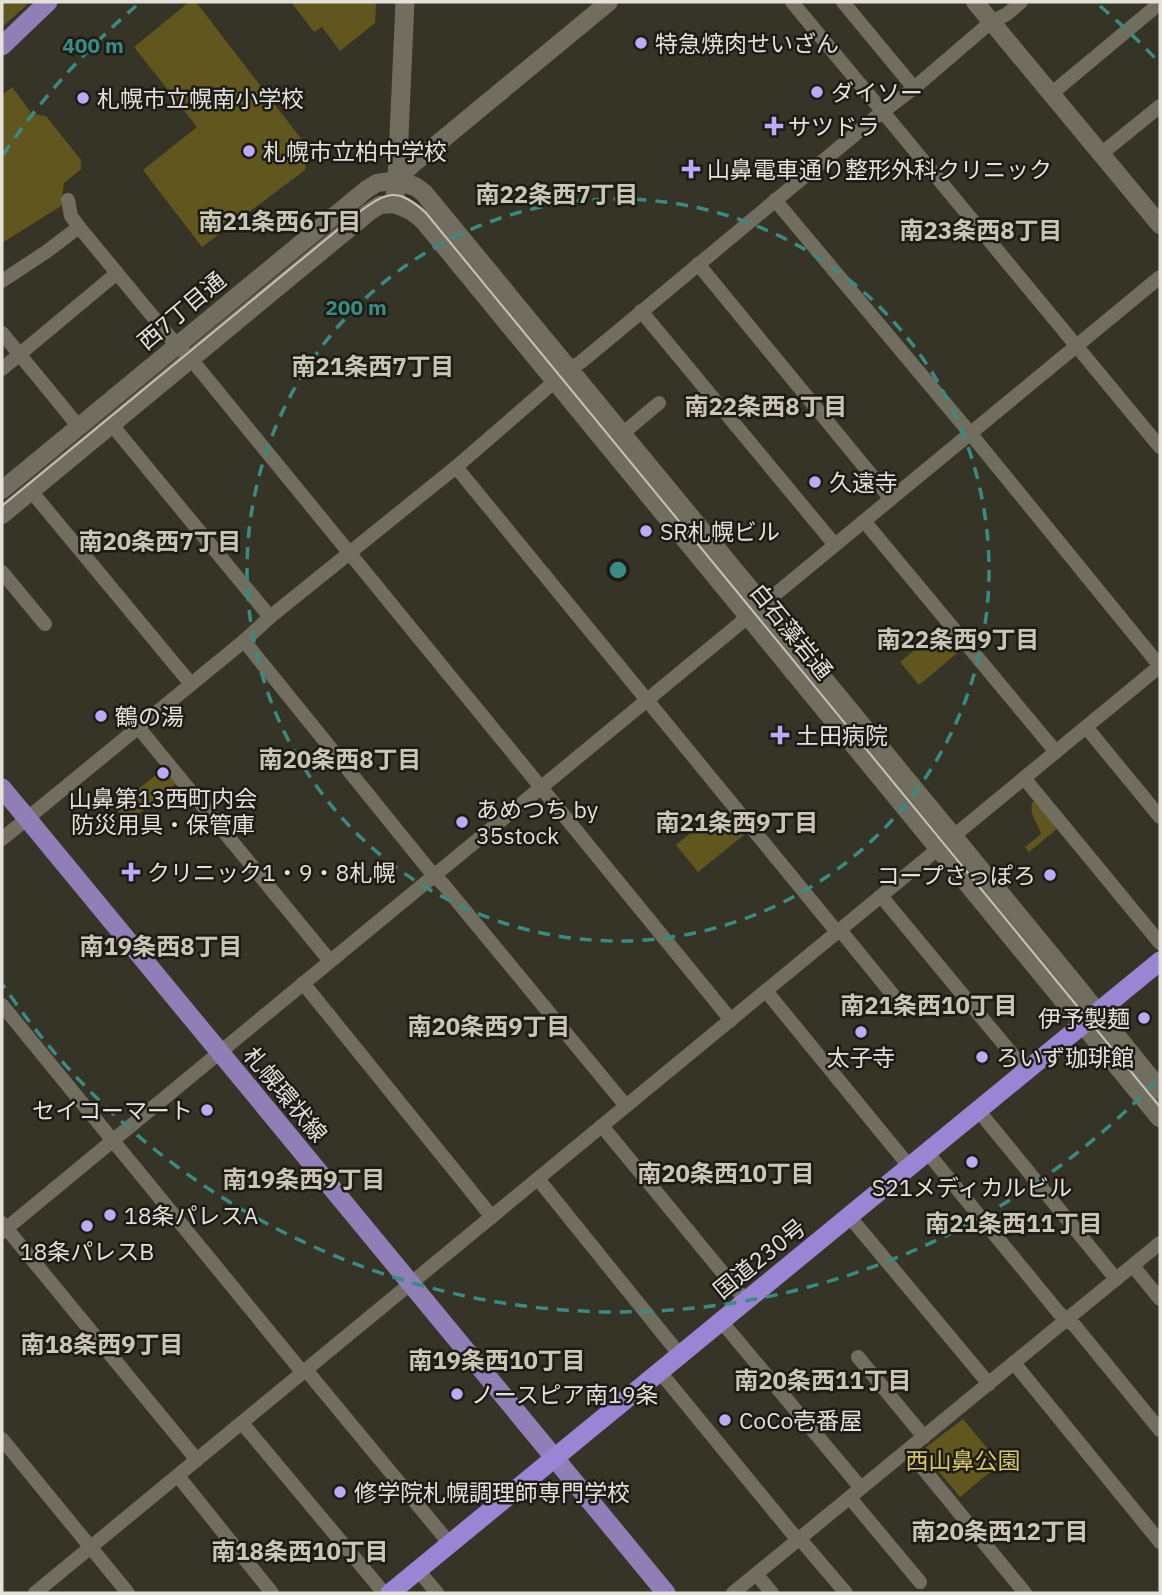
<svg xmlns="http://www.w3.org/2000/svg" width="1162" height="1595" font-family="'IBM Plex Sans','Noto Sans JP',sans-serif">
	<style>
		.green { fill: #60561e }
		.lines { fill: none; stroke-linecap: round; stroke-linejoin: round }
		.minor { stroke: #716e5f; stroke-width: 14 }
		.tertiary { stroke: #716e5f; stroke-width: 18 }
		.secondary { stroke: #716e5f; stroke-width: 19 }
		.primary { stroke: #907fb7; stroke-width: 19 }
		.trunk { stroke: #9a84d4; stroke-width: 19 }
		.tram { stroke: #c4c2b9; stroke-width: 2 }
		.ring { fill: none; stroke: #398b83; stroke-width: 3.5; stroke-dasharray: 12 9 }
		.poi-dot { fill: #bbaaf6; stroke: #1c1b15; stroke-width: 2.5 }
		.labels { text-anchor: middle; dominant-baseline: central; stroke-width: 5; stroke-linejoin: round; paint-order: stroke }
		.poi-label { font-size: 23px; fill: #e3e1d9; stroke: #1c1b15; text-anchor: start }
		.street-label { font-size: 23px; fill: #e3e1d9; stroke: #1c1b15 }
		.park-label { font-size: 23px; fill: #dac869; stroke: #1c1b15 }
		.neighbourhood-label { font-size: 24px; font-weight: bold; fill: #c9c6b5; stroke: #1c1b15 }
		.centre { fill: #398b83; stroke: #1c1b15; stroke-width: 3.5 }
		.ring-label { font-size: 21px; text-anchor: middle; font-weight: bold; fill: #398b83; stroke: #1c1b15; stroke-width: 5; stroke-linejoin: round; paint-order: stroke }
	</style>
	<rect width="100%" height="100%" fill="#363426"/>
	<g class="green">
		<path d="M 2,2 L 30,2 L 2,27 Z"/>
		<path d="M 189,2 L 196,2 L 309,149 L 305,170 L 202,247 L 143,170 L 197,127 L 134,47 Z"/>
		<path d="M 291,2 L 376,2 L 375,23 L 340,51 L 322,27 L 314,32 Z"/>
		<path d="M 12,87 L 32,114 L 46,116 L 81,160 L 81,169 L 64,183 L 61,206 L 2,243 L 2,95 Z"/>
		<path d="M 943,626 L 962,649 L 919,685 L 900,662 Z"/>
		<path d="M 163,769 L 176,784 L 127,823 L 115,808 Z"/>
		<path d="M 1036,799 L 1058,828 L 1029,852 L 1025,847 L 1041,834 C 1038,822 1029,815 1032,803 Z"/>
		<path d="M 721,808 L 744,835 L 698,872 L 676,845 Z"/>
		<path d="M 963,1419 L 1000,1464 L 960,1497 L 925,1455 L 926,1447 Z"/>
	</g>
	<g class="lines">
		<g class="minor">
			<path d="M 792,2 L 1160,447"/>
			<path d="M 843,2 L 914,88"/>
			<path d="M 1051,94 L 1159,4"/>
			<path d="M 1101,154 L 1160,106"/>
			<path d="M 68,200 L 71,216 L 79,227 L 173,341 L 191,359 L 731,1020"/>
			<path d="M 775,200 L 970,433 L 1160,666"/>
			<path d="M 698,264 L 891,499"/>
			<path d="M 2,281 L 46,252 L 79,227"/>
			<path d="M 641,311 L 835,545"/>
			<path d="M 2,333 L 79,427"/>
			<path d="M 2,369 L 117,273"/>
			<path d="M 112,425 L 270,617"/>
			<path d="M 622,434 L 659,403"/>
			<path d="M 456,467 L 837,932"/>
			<path d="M 31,491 L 191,684"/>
			<path d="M 864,521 L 1056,752"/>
			<path d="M 2,572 L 45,624"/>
			<path d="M 244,641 L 434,876 L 443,884 L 626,1106"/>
			<path d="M 138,727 L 330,961"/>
			<path d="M 1086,727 L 1160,817"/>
			<path d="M 1024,778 L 1160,943"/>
			<path d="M 2,839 L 244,641 L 270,617 L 456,467 L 569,369 L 581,362 L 876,117 L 914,88 L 991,22 L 1007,14 L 1021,2"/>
			<path d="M 881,896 L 1026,1071"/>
			<path d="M 840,930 L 893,995"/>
			<path d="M 303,983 L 492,1217"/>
			<path d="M 766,991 L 909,1166"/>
			<path d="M 2,1005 L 303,1373"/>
			<path d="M 978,1110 L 1116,1279"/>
			<path d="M 602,1126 L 746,1301"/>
			<path d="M 927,1152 L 1059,1313 L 1075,1326 L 1160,1430"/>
			<path d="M 538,1179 L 680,1355"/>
			<path d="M 849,1216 L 989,1384"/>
			<path d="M 2,1223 L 197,1460"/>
			<path d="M 2,1232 L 1160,277"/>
			<path d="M 1133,1266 L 1160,1299"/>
			<path d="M 721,1321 L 861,1488"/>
			<path d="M 858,1357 L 924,1437"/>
			<path d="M 1014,1363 L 1160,1542"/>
			<path d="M 306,1370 L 450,1544"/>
			<path d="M 660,1372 L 792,1533 L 800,1539 L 846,1593"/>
			<path d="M 242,1423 L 384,1593"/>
			<path d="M 2,1439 L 128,1593"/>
			<path d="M 908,1450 L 1025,1593"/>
			<path d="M 178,1476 L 272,1593"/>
			<path d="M 850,1498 L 920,1582"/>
			<path d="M 418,1570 L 437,1593"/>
			<path d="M 756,1574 L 772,1593"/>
			<path d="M 35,1593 L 1160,666"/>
			<path d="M 733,1593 L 1160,1243"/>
		</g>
		<g class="tertiary">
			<path d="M 975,2 L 1160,225"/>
			<path d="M 2,490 L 367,189 L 377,183 L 397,180 L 414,163 L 609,2"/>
			<path d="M 2,515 L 369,212 L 380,205 L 394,204"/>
		</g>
		<g class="secondary">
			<path d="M 405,2 L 397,180 L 394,204 C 407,207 415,212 424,221 L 1160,1118"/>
			<path d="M 397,180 L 416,187 L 424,193 L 1077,987 L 1160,1090"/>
		</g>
		<g class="primary">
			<path d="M 2,46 L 48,2"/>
			<path d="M 2,788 L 666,1593"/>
		</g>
		<path class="trunk" d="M 390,1593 L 1160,961"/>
		<path class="tram" d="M 2,506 L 358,213 C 387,191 398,187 426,213 L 1160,1107"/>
	</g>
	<g class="ring">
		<circle cx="618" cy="570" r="371"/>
		<path d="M1156 1081A742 742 0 0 1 3 985M3 155A742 742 0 0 1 136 6M1100 6A742 742 0 0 1 1156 59"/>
	</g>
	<g class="poi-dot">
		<circle cx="641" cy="43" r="7"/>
		<circle cx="817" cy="92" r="7"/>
		<circle cx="83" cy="98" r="7"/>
		<path d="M770.5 115.5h7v7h7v7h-7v7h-7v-7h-7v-7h7z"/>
		<circle cx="249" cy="151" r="7"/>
		<path d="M687.5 158.5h7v7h7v7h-7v7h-7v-7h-7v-7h7z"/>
		<circle cx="815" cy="482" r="7"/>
		<circle cx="646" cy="531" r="7"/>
		<circle cx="101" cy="716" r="7"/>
		<path d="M776.5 724.5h7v7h7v7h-7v7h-7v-7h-7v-7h7z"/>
		<circle cx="163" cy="773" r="7"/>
		<circle cx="462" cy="822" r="7"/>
		<path d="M127.5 861.5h7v7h7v7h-7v7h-7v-7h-7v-7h7z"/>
		<circle cx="1050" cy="875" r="7"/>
		<circle cx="1144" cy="1018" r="7"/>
		<circle cx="861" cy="1032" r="7"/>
		<circle cx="982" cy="1057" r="7"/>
		<circle cx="207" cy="1110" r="7"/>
		<circle cx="972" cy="1162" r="7"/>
		<circle cx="110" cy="1215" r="7"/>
		<circle cx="87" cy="1226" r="7"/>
		<circle cx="457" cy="1394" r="7"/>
		<circle cx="725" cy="1420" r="7"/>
		<circle cx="340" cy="1492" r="7"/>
	</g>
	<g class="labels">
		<g class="poi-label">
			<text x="655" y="43">特急焼肉せいざん</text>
			<text x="831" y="92">ダイソー</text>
			<text x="97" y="98">札幌市立幌南小学校</text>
			<text x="788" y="126">サツドラ</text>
			<text x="263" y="151">札幌市立柏中学校</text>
			<text x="707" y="169">山鼻電車通り整形外科クリニック</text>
			<text x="829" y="482">久遠寺</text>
			<text x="660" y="531">SR札幌ビル</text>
			<text x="115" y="716">鶴の湯</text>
			<text x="796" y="735">土田病院</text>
			<text x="163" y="798" text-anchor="middle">山鼻第13西町内会<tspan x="163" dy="26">防災用具・保管庫</tspan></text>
			<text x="476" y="809">あめつち by<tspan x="476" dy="26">35stock</tspan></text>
			<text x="147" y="872">クリニック1・9・8札幌</text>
			<text x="1036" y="875" text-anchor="end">コープさっぽろ</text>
			<text x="1130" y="1018" text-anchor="end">伊予製麺</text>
			<text x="861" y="1057" text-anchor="middle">太子寺</text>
			<text x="996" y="1057">ろいず珈琲館</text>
			<text x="193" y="1110" text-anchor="end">セイコーマート</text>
			<text x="972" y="1187" text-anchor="middle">S21メディカルビル</text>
			<text x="124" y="1215">18条パレスA</text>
			<text x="87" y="1251" text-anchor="middle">18条パレスB</text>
			<text x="471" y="1394">ノースピア南19条</text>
			<text x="739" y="1420">CoCo壱番屋</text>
			<text x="354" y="1492">修学院札幌調理師専門学校</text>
		</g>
		<g class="street-label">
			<text transform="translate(181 310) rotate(-40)">西7丁目通</text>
			<text transform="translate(792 631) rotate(51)">白石藻岩通</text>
			<text transform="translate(286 1094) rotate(50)">札幌環状線</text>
			<text transform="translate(759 1258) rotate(-39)">国道230号</text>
		</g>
		<g class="park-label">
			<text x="963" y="1460">西山鼻公園</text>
		</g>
		<g class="neighbourhood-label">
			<text x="557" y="194">南22条西7丁目</text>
			<text x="280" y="221">南21条西6丁目</text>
			<text x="981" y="230">南23条西8丁目</text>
			<text x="373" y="366">南21条西7丁目</text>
			<text x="766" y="406">南22条西8丁目</text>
			<text x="160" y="541">南20条西7丁目</text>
			<text x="958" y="639">南22条西9丁目</text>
			<text x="340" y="759">南20条西8丁目</text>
			<text x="737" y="822">南21条西9丁目</text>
			<text x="161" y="946">南19条西8丁目</text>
			<text x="929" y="1005">南21条西10丁目</text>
			<text x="489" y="1026">南20条西9丁目</text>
			<text x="726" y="1173">南20条西10丁目</text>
			<text x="304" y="1179">南19条西9丁目</text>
			<text x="1014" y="1223">南21条西11丁目</text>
			<text x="102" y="1344">南18条西9丁目</text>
			<text x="497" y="1360">南19条西10丁目</text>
			<text x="823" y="1380">南20条西11丁目</text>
			<text x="1000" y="1531">南20条西12丁目</text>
			<text x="300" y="1551">南18条西10丁目</text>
		</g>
	</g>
	<circle cx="618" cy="570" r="10" class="centre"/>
	<g class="ring-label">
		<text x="93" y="53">400 m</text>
		<text x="356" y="315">200 m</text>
	</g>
	<rect width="1162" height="1595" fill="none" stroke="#e3e1d9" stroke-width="7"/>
</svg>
